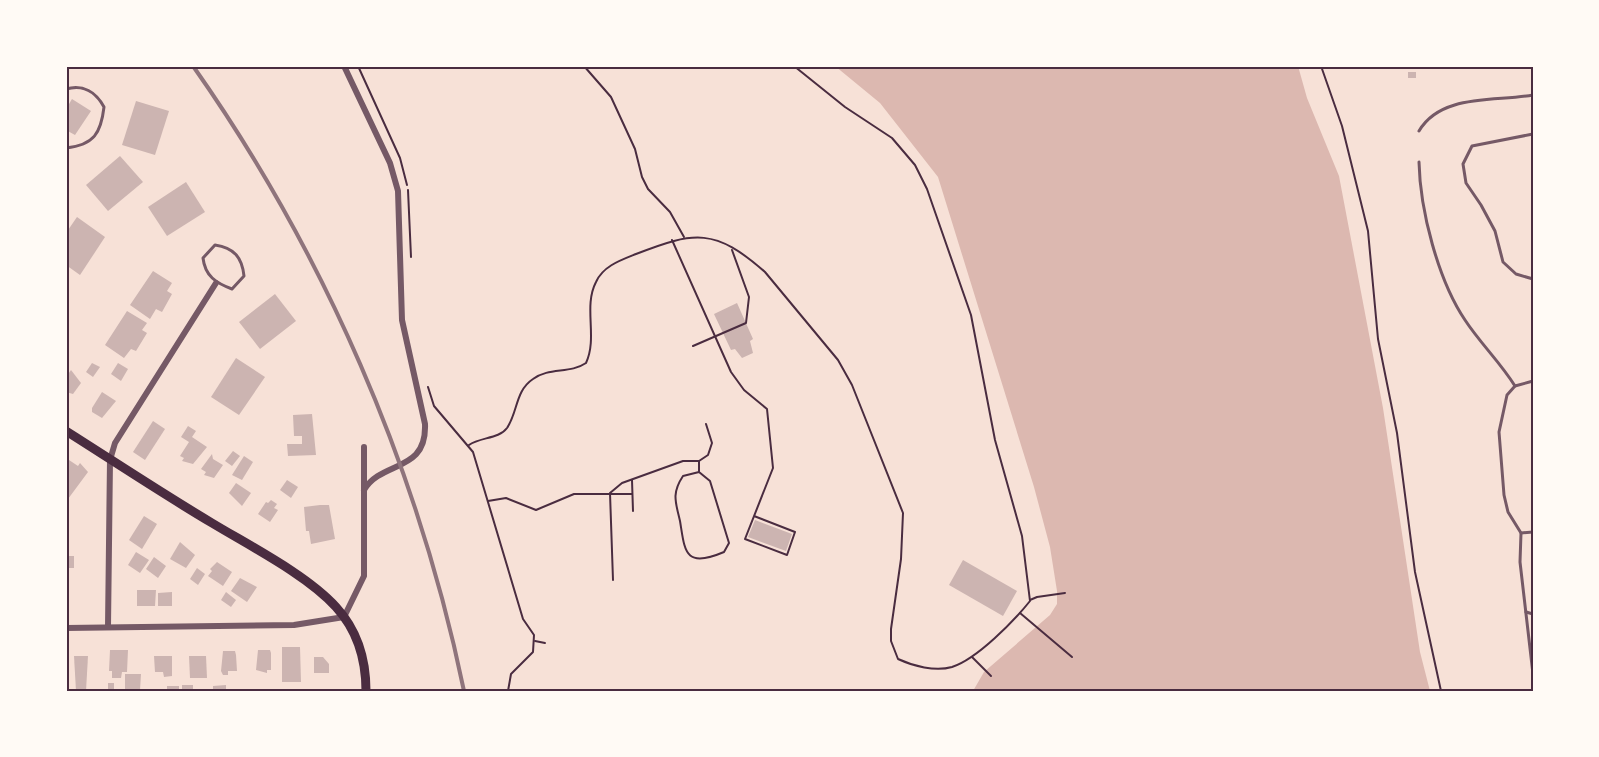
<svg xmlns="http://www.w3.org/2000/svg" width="1599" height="757" font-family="'Titillium Web',sans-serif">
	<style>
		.water { fill: #dcb8b0 }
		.building { fill: #ccb4b1 }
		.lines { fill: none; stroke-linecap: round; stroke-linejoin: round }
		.path { stroke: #4a2c40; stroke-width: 2 }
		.service { stroke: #755966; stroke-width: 3 }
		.minor { stroke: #755966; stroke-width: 6 }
		.secondary { stroke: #4a2c40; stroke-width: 9 }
		.rail { stroke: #8f747c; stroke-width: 4 }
		.neatline { fill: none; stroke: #4a2c40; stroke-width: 2 }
	</style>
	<rect width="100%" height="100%" fill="#f7e1d7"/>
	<path class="water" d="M 835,66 L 1298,66 L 1307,98 L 1339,176 L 1383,408 L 1420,652 L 1430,691 L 973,691 L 984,672 L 1050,615 L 1057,604 L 1057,591 L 1050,547 L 1034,487 L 938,177 L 880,103 Z"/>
	<g class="building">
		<rect x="1408" y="72" width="8" height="6"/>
		<path d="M 72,99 L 91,111 L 75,135 L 66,130 L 66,109 Z"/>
		<path d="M 136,101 L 169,111 L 155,155 L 122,145 Z"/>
		<path d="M 120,156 L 143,182 L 108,211 L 86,185 Z"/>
		<path d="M 186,182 L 205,212 L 167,236 L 148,207 Z"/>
		<path d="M 77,217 L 105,237 L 80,275 L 66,265 L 66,233 Z"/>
		<path d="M 153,271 L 172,283 L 167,291 L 172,294 L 162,312 L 156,309 L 150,319 L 130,305 Z"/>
		<path d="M 275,294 L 296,321 L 260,349 L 239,322 Z"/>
		<path d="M 737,303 L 753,339 L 750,341 L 753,353 L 742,358 L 735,349 L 731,350 L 714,314 Z"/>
		<path d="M 127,311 L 147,323 L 142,330 L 147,333 L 136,351 L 131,349 L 124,358 L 105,345 Z"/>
		<path d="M 236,358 L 265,377 L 239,415 L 211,397 Z"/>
		<path d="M 92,363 L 100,367 L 93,377 L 86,372 Z"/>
		<path d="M 118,363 L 128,369 L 121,381 L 111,374 Z"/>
		<path d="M 71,370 L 81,383 L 73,394 L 66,392 L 66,377 Z"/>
		<path d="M 102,392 L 116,401 L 102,418 L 92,412 L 92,408 Z"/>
		<path d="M 312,414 L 316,455 L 288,456 L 287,444 L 302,444 L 302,436 L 294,436 L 293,415 Z"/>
		<path d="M 153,421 L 165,429 L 145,460 L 133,452 Z"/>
		<path d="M 188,426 L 196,431 L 192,437 L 207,447 L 193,464 L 182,461 L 184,458 L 180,456 L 189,442 L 181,437 Z"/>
		<path d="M 233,451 L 240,456 L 232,466 L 225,461 Z"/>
		<path d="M 212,454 L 213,459 L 223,465 L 214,478 L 204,475 L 206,472 L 201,469 Z"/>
		<path d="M 244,456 L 253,462 L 242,480 L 232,475 Z"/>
		<path d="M 66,458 L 78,466 L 80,463 L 88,472 L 68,499 Z"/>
		<path d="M 287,480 L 298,487 L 291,498 L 280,490 Z"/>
		<path d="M 236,483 L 251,493 L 242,506 L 229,493 Z"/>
		<path d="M 271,500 L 277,504 L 274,508 L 278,510 L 270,522 L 258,514 L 266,502 L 268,503 Z"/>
		<path d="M 320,505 L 329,505 L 335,539 L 311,544 L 309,531 L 306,531 L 304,507 Z"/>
		<path d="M 144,516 L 157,524 L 142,549 L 129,540 Z"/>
		<path d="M 755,520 L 792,534 L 786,551 L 748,537 Z"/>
		<path d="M 180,542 L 195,555 L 186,568 L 170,559 Z"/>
		<path d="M 136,552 L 149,560 L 140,573 L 128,565 Z"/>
		<rect x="66" y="556" width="8" height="12"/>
		<path d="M 154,557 L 166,566 L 158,578 L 146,569 Z"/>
		<path d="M 963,560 L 1017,591 L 1003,616 L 949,585 Z"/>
		<path d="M 217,562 L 232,572 L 223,586 L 208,576 L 212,571 L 210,569 Z"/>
		<path d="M 197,568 L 205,574 L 198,585 L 190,579 Z"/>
		<rect x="66" y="574" width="3" height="16"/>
		<path d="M 240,578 L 257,587 L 247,602 L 231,591 Z"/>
		<path d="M 137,590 L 156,590 L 155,606 L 137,606 Z"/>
		<path d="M 172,592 L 172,606 L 158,606 L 158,593 Z"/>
		<path d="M 226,592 L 236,600 L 231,607 L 221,600 Z"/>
		<path d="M 282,647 L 300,647 L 301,682 L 282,682 Z"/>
		<path d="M 110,650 L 128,650 L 127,672 L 122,672 L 121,678 L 112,678 L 112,671 L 109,671 Z"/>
		<path d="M 258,650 L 270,650 L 271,653 L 271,670 L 267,670 L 267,673 L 256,670 Z"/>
		<path d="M 223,651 L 235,651 L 236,655 L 237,671 L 228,671 L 228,675 L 223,675 L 221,671 Z"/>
		<path d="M 74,656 L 88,656 L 86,691 L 76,691 Z"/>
		<path d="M 154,656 L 172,656 L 172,676 L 164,677 L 163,672 L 155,672 Z"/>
		<path d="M 189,656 L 206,656 L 207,678 L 190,678 Z"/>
		<path d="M 314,657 L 323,657 L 329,664 L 329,673 L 314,673 Z"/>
		<path d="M 125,674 L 141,674 L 140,690 L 125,689 Z"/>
		<rect x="108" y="683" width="6" height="7"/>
		<rect x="182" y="685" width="11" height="6"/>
		<path d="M 226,685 L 226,691 L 213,691 L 213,686 Z"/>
		<rect x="167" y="686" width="12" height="5"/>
	</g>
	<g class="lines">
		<g class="path">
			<path d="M 358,66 L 400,158 L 407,185"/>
			<path d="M 584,66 L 611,97 L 635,149 L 642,177 L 648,189 L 670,212 L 684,237"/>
			<path d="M 1321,66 L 1342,126 L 1368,231 L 1378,339 L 1397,433 L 1415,572 L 1441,691"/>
			<path d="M 408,190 L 411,257"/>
			<path d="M 672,240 L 731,372 L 744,390 L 767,409 L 773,468 L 745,539 L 787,555 L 795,532 L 754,516"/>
			<path d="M 693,346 L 746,323 L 749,297 L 732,250"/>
			<path d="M 428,387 L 434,406 L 473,452 L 523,619 L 534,635 L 533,652 L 511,674 L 508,691"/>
			<path d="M 469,445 C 480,437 499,439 507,428 C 518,412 515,391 533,379 C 549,367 570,374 586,363 C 598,337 583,307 596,282 C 603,266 621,260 636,254 C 695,231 715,228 765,272 L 838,360 L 852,385 L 903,513 L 901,559 L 891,629 L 891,641 L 898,659 C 913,666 935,672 952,667 C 977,659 1014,621 1030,601 L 1022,536 L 995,440 L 971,315 L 927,189 L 915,165 L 892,138 L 845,107 L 794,66"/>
			<path d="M 699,472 L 683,476 C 671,494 676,503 680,521 C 685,551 684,569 724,552 L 729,543 L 710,481 L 699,472 L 699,461 L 708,455 L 712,443 L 706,424"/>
			<path d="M 632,480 L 633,511"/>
			<path d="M 488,501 L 506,498 L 536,510 L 574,494 L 632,494"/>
			<path d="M 613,580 L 610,493 L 622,483 L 683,461 L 699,461"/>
			<path d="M 1030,600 L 1037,597 L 1065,593"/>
			<path d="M 1020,613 L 1072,657"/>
			<path d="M 535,641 L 545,643"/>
			<path d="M 972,657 L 991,676"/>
		</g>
		<g class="service">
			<path d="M 66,89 C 83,84 96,92 104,107 C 101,133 94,145 66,148"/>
			<path d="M 1419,131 C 1441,93 1497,102 1533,95"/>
			<path d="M 1533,134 L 1472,146 L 1463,164 L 1466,183 L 1481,205 L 1495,231 L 1503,262 L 1516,274 L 1533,279"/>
			<path d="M 1419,162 C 1420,210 1438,280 1465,320 C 1480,343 1500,362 1515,386"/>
			<path d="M 215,245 C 234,248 242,257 244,276 L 232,289 C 216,283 205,276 203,258 Z"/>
			<path d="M 1533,381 L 1515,386 L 1507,395 L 1499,432 L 1504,495 L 1508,512 L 1521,533 L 1520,562 L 1533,674"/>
			<path d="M 1521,533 L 1533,532"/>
			<path d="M 1526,612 L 1533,614"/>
		</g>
		<g class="minor">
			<path d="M 344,66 L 390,163 L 398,191 L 402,320 L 425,424 C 427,473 382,460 364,490"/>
			<path d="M 108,627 L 110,460 L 115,443 L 216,283"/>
			<path d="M 66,628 L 294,625 L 344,617 L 364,576 L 364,447"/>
		</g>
		<path class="secondary" d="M 66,431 C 115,462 163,494 212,523 C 250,546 307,575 336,607 C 358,631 366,660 366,691"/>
		<path class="rail" d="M 193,66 C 324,252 418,468 464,691"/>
	</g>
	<rect width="1599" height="757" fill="none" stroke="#fffaf5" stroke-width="135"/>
	<rect x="68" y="68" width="1464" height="622" class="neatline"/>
</svg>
